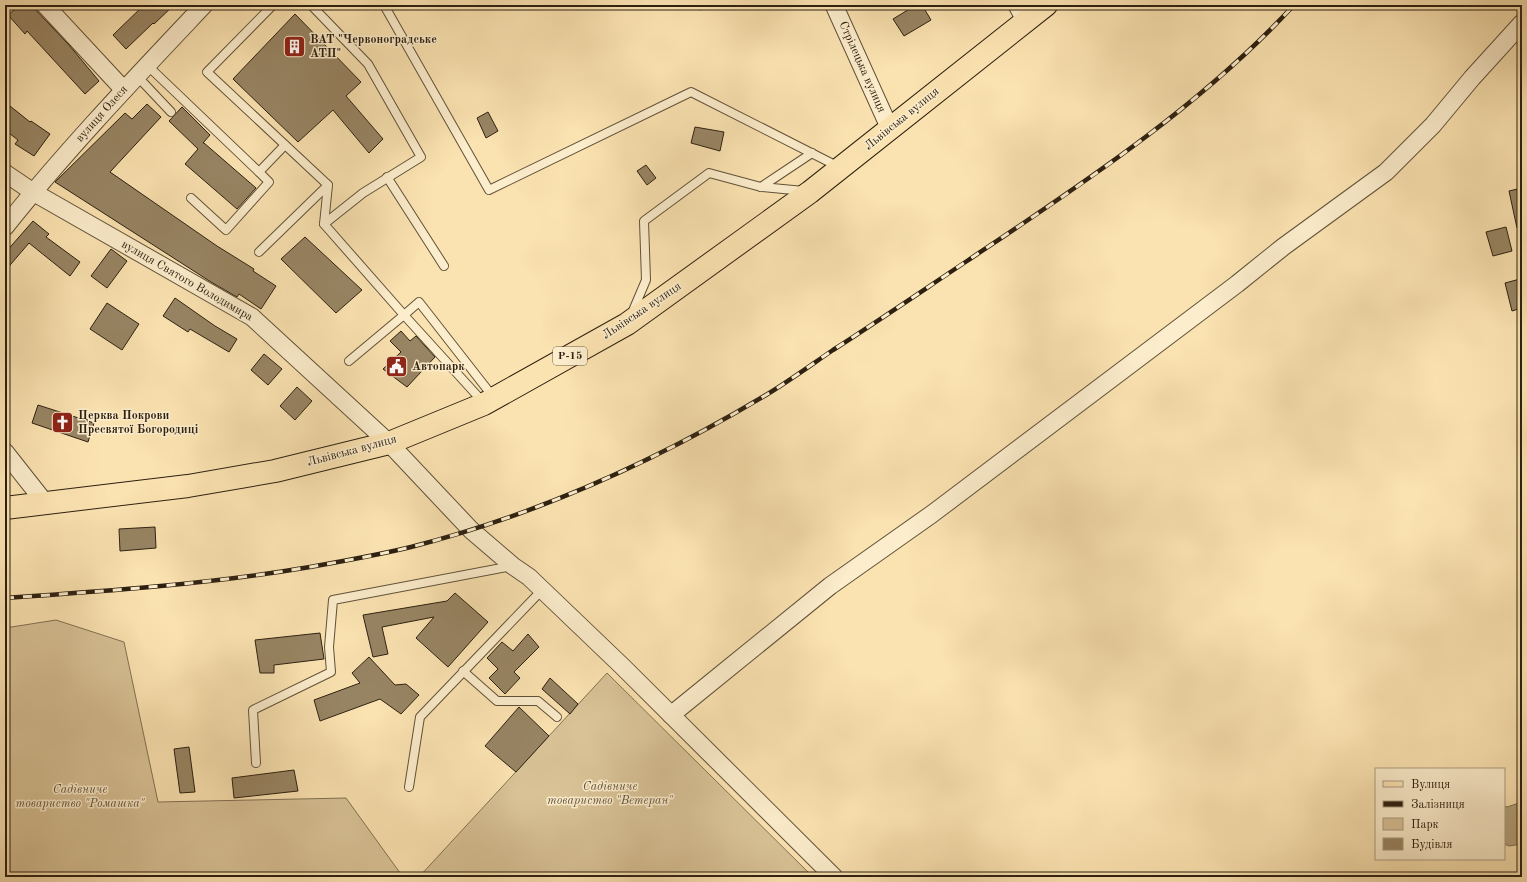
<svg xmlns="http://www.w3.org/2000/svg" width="1527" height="882" font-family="'Old Standard TT',serif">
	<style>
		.green { fill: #d8c296; stroke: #827154 }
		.water { fill: #b5a17b; stroke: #7f6d51 }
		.building { fill: #988564; stroke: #2d2011 }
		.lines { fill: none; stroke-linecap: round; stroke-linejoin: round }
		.lane-casing { stroke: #605139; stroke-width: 10 }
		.street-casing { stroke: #605139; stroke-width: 19 }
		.primary-casing { stroke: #2d2011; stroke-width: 24 }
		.lane { stroke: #fcedcc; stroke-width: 8 }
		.street { stroke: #fcedcc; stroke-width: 17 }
		.primary { stroke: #fbe3b1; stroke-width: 22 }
		.rail-casing { stroke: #2d2011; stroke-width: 4.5 }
		.rail { stroke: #fcedcc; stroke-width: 3; stroke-dasharray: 9; stroke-linecap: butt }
		.labels { text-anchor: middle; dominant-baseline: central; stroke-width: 3; stroke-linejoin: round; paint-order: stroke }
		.shield { fill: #fcedcc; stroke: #6b5e49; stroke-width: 1 }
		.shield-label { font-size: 11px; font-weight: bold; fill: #2d2011 }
		.poi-label { font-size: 12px; font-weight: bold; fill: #2d2011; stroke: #fcedcc; text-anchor: start }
		.street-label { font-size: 12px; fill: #2d2011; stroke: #fcedcc }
		.park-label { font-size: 12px; font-style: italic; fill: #605139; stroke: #fcedcc }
	</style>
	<rect width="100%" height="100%" fill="#fbe3b1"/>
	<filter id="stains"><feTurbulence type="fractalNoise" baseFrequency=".005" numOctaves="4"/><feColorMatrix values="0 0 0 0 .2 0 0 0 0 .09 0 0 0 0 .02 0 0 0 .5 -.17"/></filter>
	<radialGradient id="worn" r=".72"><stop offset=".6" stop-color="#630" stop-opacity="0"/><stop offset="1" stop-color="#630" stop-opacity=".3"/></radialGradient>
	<g class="green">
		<path d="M 56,620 L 124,642 L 158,802 L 346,798 L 403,877 L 5,877 L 5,628 Z"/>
		<path d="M 607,673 L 813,877 L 419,877 Z"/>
	</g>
	<g class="water">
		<path d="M 697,5 L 728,5 L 699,10 Z"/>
		<path d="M 1522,802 L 1522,844 L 1509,846 L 1504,844 L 1504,806 L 1507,807 Z"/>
	</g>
	<g class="building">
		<path d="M 20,5 L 31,5 L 69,45 L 99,81 L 85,94 L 27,31 L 25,34 L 8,15 Z"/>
		<path d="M 144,5 L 174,5 L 154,24 L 153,23 L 126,49 L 113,35 Z"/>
		<path d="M 916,5 L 922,5 L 931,20 L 904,36 L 893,19 Z"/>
		<path d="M 295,14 L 361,82 L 346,96 L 383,139 L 369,153 L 333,110 L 298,142 L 233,79 Z"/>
		<path d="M 5,102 L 30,122 L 31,121 L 50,134 L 34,156 L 15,144 L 18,140 L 5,130 Z"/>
		<path d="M 147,104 L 161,117 L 110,172 L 217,246 L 254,269 L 253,271 L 276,286 L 261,309 L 239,294 L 237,297 L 211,282 L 55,182 L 125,113 L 132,119 Z"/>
		<path d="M 182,107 L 210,135 L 203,143 L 204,143 L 256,188 L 237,209 L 185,164 L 198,149 L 169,121 Z"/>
		<path d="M 488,112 L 498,131 L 486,138 L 477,118 Z"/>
		<path d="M 695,127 L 724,132 L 720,151 L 691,143 Z"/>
		<path d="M 646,165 L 656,178 L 647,185 L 637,171 Z"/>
		<path d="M 1522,188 L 1522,227 L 1517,228 L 1509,191 Z"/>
		<path d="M 33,221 L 49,234 L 46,237 L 80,262 L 70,276 L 29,243 L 5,271 L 5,253 Z"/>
		<path d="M 1506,227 L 1512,251 L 1493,256 L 1486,232 Z"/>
		<path d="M 305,237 L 362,290 L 336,313 L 281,259 Z"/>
		<path d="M 111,249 L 127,261 L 107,288 L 91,276 Z"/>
		<path d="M 1520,279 L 1522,285 L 1522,308 L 1512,311 L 1505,283 Z"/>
		<path d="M 175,298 L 215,326 L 237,339 L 229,352 L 190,329 L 188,332 L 163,316 Z"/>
		<path d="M 107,303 L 139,324 L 122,350 L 90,329 Z"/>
		<path d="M 401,331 L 410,341 L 416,336 L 435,357 L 407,387 L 383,369 L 401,352 L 390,341 Z"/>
		<path d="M 264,354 L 282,369 L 268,385 L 251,370 Z"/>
		<path d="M 297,387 L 312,401 L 295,420 L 280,406 Z"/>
		<path d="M 38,405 L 94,423 L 88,442 L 32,423 Z"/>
		<path d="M 155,527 L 156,548 L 120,551 L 119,529 Z"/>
		<path d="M 455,593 L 488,622 L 448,667 L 416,638 L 434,617 L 382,627 L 388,654 L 373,657 L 363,615 L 447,601 Z"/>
		<path d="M 320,633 L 324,659 L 274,665 L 274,673 L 260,673 L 255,640 Z"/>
		<path d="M 528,634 L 539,647 L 514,672 L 520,678 L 505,694 L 489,678 L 498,669 L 487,658 L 502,642 L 513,651 Z"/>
		<path d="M 369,657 L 395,685 L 406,684 L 419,695 L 401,714 L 380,699 L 320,721 L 314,700 L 360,683 L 352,673 Z"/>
		<path d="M 550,678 L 578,704 L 570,714 L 542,689 Z"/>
		<path d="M 519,707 L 549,736 L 516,772 L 485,746 Z"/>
		<path d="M 189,747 L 195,792 L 180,793 L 174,749 Z"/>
		<path d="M 294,770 L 298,791 L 234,798 L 232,778 Z"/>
	</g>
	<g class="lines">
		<defs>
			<g id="lane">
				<path d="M 273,5 L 207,72 L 328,185 L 324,224 L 404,315 L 419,302 L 494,398"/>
				<path d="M 311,5 L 368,64 L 421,157 L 363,193 L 324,224"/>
				<path d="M 384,5 L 489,190 L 691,92 L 839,167"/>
				<path d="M 147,65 L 259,172"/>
				<path d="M 137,76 L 171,112"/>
				<path d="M 387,177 L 444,266"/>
				<path d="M 761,187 L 812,153"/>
				<path d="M 191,198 L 226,230 L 269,182 L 259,172 L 285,145"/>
				<path d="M 259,252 L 328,185"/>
				<path d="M 632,313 L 646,280 L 644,221 L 709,173 L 761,187 L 804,191"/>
				<path d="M 349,361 L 404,315 L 483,402"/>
				<path d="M 463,671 L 497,701 L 538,701 L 557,717"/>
				<path d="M 256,763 L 253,710 L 331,672 L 329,647 L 333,600 L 512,566"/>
				<path d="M 409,787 L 420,717 L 542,590"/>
			</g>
			<g id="street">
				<path d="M 45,5 L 124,90"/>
				<path d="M 834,5 L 890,129"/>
				<path d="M 1017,5 L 1025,20"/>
				<path d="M 5,173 L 33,192 L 252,317 L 389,443 L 471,530 L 513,566 L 529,577 L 623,667 L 834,877"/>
				<path d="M 5,227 C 67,149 136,77 204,5"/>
				<path d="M 5,452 L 46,504"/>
				<path d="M 671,715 L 830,586 L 932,514 L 1237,284 L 1283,247 L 1386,172 L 1433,125 L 1472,78 L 1522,23"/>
			</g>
			<path id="primary" d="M 5,508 L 188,486 L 275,471 L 389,443 L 484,404 L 627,324 L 810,192 L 1046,5"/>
		</defs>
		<use href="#lane" class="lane-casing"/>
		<use href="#street" class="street-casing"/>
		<use href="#primary" class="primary-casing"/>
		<use href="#lane" class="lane"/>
		<use href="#street" class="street"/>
		<use href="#primary" class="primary"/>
		<defs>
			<path id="rail" d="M 5,598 C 107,591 209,584 310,567 C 344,561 378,555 411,547 C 536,515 656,461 766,395 C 789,381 811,365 833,350 C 878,321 922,291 967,261 C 1082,184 1200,107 1294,5"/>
		</defs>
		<use href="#rail" class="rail-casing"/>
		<use href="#rail" class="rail"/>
	</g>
	<defs>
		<symbol id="building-square" viewBox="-11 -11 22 22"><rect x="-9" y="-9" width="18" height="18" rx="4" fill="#8f2418" stroke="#fcedcc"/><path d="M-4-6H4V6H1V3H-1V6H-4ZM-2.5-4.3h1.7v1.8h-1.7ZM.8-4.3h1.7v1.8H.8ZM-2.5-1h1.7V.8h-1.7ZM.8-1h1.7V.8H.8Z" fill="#fff"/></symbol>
		<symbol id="civic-square" viewBox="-11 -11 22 22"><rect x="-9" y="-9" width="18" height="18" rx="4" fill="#8f2418" stroke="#fcedcc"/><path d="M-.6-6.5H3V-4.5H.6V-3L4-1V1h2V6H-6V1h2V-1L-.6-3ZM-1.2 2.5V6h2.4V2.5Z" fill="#fff"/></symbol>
		<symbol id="church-square" viewBox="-11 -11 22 22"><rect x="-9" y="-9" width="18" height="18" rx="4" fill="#8f2418" stroke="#fcedcc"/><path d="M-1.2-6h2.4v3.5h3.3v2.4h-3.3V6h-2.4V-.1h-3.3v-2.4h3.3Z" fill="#fff"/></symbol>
	</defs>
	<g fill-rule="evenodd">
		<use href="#building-square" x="282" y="34" width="25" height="25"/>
		<use href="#civic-square" x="384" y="354" width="25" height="25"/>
		<use href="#church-square" x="50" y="410" width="25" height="25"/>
	</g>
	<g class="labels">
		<rect class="shield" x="553" y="347" width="34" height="18" rx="3"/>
		<g class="shield-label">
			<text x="570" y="356">Р-15</text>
		</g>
		<g class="poi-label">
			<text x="310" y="40">ВАТ "Червоноградське<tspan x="310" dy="14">АТП"</tspan></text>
			<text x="412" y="367">Автопарк</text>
			<text x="78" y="416">Церква Покрови<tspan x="78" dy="14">Пресвятої Богородиці</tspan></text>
		</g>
		<g class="street-label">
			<text transform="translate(862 67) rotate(66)">Стрілецька вулиця</text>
			<text transform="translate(102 114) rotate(-48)">вулиця Олеся</text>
			<text transform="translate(902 119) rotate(-39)">Львівська вулиця</text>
			<text transform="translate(187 281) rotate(30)">вулиця Святого Володимира</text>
			<text transform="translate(642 311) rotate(-34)">Львівська вулиця</text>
			<text transform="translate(352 451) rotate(-15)">Львівська вулиця</text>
		</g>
		<g class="park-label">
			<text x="610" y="787">Садівниче<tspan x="610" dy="14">товариство "Ветеран"</tspan></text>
			<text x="80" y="790">Садівниче<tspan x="80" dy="14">товариство "Ромашка"</tspan></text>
		</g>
	</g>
	<rect width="1527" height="882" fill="none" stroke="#fbe3b1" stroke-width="20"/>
	<rect x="6" y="6" width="1515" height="870" fill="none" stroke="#2d2011" stroke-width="2"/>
	<rect x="10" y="10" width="1507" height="862" fill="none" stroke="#2d2011"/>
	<rect x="1375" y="768" width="130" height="92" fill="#fcedcc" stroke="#a99b81"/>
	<rect x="1383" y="781" width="20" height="6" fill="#fbe3b1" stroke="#a99b81"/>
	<text x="1411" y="788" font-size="12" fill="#2d2011">Вулиця</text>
	<rect x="1383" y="801" width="20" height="6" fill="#2d2011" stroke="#a99b81"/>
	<text x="1411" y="808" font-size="12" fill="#2d2011">Залізниця</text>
	<rect x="1383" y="818" width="20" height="12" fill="#d8c296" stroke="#a99b81"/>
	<text x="1411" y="828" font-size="12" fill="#2d2011">Парк</text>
	<rect x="1383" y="838" width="20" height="12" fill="#988564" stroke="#a99b81"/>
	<text x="1411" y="848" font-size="12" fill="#2d2011">Будівля</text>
	<rect width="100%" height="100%" filter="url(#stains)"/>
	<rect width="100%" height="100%" fill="url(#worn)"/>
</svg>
